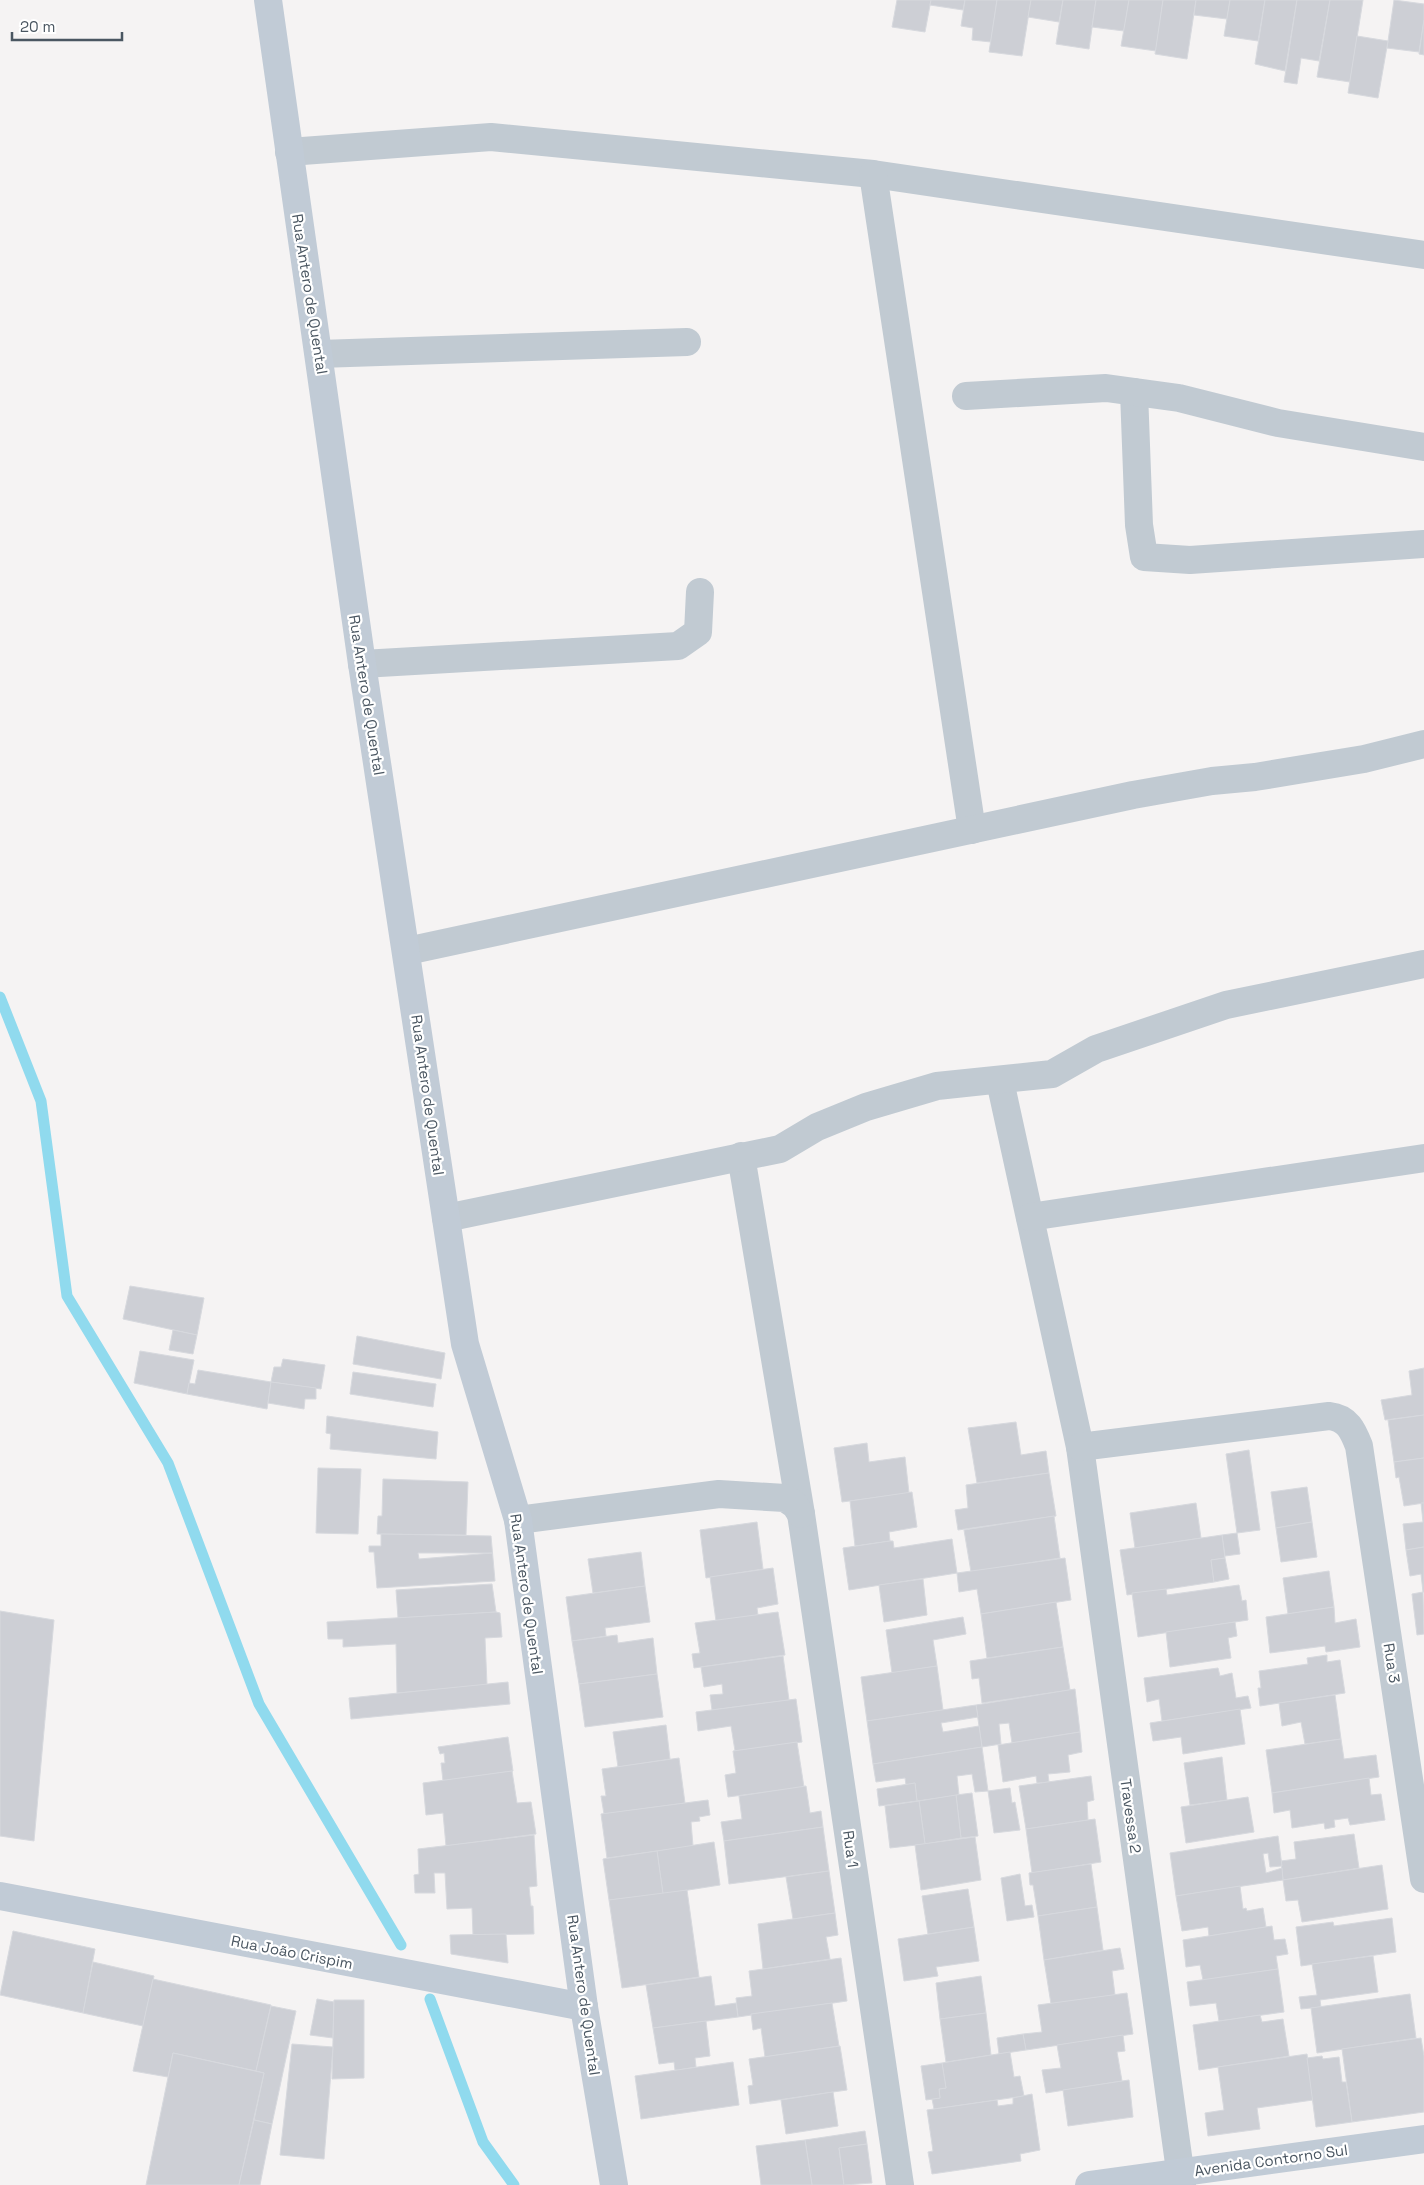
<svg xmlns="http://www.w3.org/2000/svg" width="1424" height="2185" font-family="'Space Grotesk',sans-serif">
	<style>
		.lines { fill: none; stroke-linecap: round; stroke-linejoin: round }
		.stream { stroke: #90daee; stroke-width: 11 }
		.building { fill: #cdcfd5; stroke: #d7d9de; fill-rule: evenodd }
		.street { stroke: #c1cad2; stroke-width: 28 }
		.secondary { stroke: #c1cbd6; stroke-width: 28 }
		.labels { text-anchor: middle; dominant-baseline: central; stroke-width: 4.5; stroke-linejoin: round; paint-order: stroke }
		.street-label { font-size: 15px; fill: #4a5661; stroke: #fff }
	</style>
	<rect width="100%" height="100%" fill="#f5f3f3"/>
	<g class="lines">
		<g class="stream">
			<path d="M 0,997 L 41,1101 L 67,1296 L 168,1463 L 259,1704 L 401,1945"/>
			<path d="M 430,1999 L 483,2142 L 514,2185"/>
		</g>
	</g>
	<g class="building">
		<path d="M 897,0 L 931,0 L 925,32 L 892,27 Z"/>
		<path d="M 931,0 L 965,0 L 963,10 L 930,5 Z"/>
		<path d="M 965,0 L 997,0 L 991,42 L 972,40 L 973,28 L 961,26 Z"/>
		<path d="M 997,0 L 1031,0 L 1022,56 L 989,52 Z"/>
		<path d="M 1031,0 L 1063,0 L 1059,22 L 1028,17 Z"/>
		<path d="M 1063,0 L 1096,0 L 1089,49 L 1056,44 Z"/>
		<path d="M 1096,0 L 1129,0 L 1124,31 L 1092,27 Z"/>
		<path d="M 1129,0 L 1163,0 L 1156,51 L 1121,46 Z"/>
		<path d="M 1163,0 L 1196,0 L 1187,59 L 1155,54 Z"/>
		<path d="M 1196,0 L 1230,0 L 1227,19 L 1194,15 Z"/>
		<path d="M 1230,0 L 1265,0 L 1258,41 L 1224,36 Z"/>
		<path d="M 1265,0 L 1297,0 L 1285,71 L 1255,64 Z"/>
		<path d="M 1297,0 L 1330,0 L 1319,61 L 1301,58 L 1297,84 L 1284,82 Z"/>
		<path d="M 1330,0 L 1363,0 L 1350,82 L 1317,77 Z"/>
		<path d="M 1394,0 L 1424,4 L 1424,20 L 1419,52 L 1387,48 Z"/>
		<path d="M 1424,20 L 1424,55 L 1419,54 Z"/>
		<path d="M 1357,36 L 1388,41 L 1378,98 L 1348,93 Z"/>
		<path d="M 130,1286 L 204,1298 L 197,1335 L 123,1319 Z"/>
		<path d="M 173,1330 L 197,1335 L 193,1354 L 169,1350 Z"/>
		<path d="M 357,1336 L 445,1353 L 441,1379 L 353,1364 Z"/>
		<path d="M 140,1351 L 194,1360 L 187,1394 L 134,1383 Z"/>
		<path d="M 283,1359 L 325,1365 L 321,1389 L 271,1382 L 274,1367 L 281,1367 Z"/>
		<path d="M 1424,1368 L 1424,1415 L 1385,1420 L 1381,1400 L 1412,1395 L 1409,1371 Z"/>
		<path d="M 198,1370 L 271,1382 L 267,1409 L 187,1394 L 189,1383 L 195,1384 Z"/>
		<path d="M 353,1372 L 436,1384 L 433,1407 L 350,1394 Z"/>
		<path d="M 271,1382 L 316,1388 L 316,1399 L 305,1399 L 304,1409 L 268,1403 Z"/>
		<path d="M 1424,1415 L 1424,1458 L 1394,1462 L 1388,1420 Z"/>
		<path d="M 327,1416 L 438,1432 L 436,1459 L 330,1449 L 331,1434 L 326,1433 Z"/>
		<path d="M 1016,1422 L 1021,1455 L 1046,1451 L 1049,1473 L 977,1483 L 968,1428 Z"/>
		<path d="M 867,1443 L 869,1462 L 905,1457 L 909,1493 L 842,1502 L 834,1448 Z"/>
		<path d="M 1249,1450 L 1260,1530 L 1237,1533 L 1226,1454 Z"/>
		<path d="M 1424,1458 L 1424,1503 L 1404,1506 L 1399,1477 L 1396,1478 L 1394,1462 Z"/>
		<path d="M 318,1468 L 361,1469 L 358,1534 L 316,1533 Z"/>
		<path d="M 1049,1473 L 1056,1516 L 958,1530 L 955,1510 L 968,1508 L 966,1485 Z"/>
		<path d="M 383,1479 L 468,1482 L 466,1535 L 377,1534 L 378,1516 L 382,1516 Z"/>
		<path d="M 1307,1487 L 1312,1522 L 1276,1528 L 1271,1492 Z"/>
		<path d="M 912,1492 L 917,1527 L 889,1532 L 890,1541 L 855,1546 L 850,1501 Z"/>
		<path d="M 1196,1503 L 1201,1538 L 1135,1548 L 1130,1513 Z"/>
		<path d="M 1421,1503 L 1424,1503 L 1424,1547 L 1406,1550 L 1403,1524 L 1423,1522 Z"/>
		<path d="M 1054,1516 L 1060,1558 L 971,1572 L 964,1530 Z"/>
		<path d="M 757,1522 L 763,1569 L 706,1578 L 700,1530 Z"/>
		<path d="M 1312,1522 L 1317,1557 L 1281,1562 L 1276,1528 Z"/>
		<path d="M 1237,1533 L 1240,1554 L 1225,1556 L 1222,1535 Z"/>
		<path d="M 381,1534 L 491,1536 L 495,1581 L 377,1588 L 374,1552 L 369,1552 L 369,1546 L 381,1546 ZM 418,1553 L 492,1553 L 419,1559 Z"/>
		<path d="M 1222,1535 L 1225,1558 L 1211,1560 L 1214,1582 L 1127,1595 L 1120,1550 Z"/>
		<path d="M 952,1539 L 957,1573 L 849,1590 L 843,1548 L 890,1541 L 893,1541 L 894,1548 Z"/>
		<path d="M 1424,1547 L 1424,1592 L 1423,1592 L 1421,1574 L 1410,1576 L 1406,1550 Z"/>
		<path d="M 641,1552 L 645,1586 L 593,1593 L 588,1559 Z"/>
		<path d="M 1065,1558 L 1071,1600 L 981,1614 L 977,1589 L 959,1592 L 957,1573 Z"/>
		<path d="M 1225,1558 L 1229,1579 L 1214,1582 L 1211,1560 Z"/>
		<path d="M 773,1568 L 778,1604 L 757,1608 L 758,1615 L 716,1621 L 710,1577 Z"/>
		<path d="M 1329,1571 L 1334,1607 L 1288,1614 L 1283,1578 Z"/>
		<path d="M 923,1579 L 927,1615 L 884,1622 L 879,1585 Z"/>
		<path d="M 492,1584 L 496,1612 L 398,1618 L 396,1590 Z"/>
		<path d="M 1239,1585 L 1242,1601 L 1246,1600 L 1248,1620 L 1138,1637 L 1132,1593 L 1166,1589 L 1167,1595 Z"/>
		<path d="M 645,1586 L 650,1622 L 605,1628 L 606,1636 L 572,1641 L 566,1597 Z"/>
		<path d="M 1423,1592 L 1424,1634 L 1417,1635 L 1412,1594 Z"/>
		<path d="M 1056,1602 L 1063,1647 L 987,1658 L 981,1614 Z"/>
		<path d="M 1334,1607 L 1335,1623 L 1356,1619 L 1360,1647 L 1326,1652 L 1325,1646 L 1270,1653 L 1266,1617 Z"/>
		<path d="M 0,1611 L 54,1620 L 34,1841 L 0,1836 Z"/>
		<path d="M 496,1612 L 500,1613 L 502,1637 L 485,1638 L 487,1685 L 397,1693 L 396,1644 L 343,1647 L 343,1639 L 328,1639 L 327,1622 Z"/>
		<path d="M 778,1612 L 785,1655 L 694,1668 L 692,1654 L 700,1653 L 695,1623 Z"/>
		<path d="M 963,1617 L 966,1634 L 933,1640 L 937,1666 L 892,1673 L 886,1630 Z"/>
		<path d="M 1235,1622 L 1237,1636 L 1228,1638 L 1231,1658 L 1170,1667 L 1166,1632 Z"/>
		<path d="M 617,1635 L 618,1643 L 653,1638 L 657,1674 L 579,1684 L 572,1641 Z"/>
		<path d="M 1063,1647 L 1070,1690 L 982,1703 L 979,1678 L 972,1679 L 970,1661 Z"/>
		<path d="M 1327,1655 L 1327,1662 L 1340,1660 L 1345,1693 L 1260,1706 L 1258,1688 L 1261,1688 L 1259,1671 L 1308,1664 L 1307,1658 Z"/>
		<path d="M 783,1656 L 789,1700 L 712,1710 L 710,1695 L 723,1694 L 722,1684 L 704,1687 L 701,1667 Z"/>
		<path d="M 937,1666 L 943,1710 L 867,1721 L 861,1677 Z"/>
		<path d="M 1218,1668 L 1220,1676 L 1232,1673 L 1236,1698 L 1248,1696 L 1251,1708 L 1162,1721 L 1159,1699 L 1147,1702 L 1144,1678 Z"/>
		<path d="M 657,1674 L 663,1717 L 585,1727 L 579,1684 Z"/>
		<path d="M 508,1682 L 510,1704 L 351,1719 L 349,1698 Z"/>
		<path d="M 1075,1689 L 1080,1732 L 1012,1743 L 1009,1723 L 999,1724 L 1001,1744 L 982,1747 L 976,1705 Z"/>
		<path d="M 1335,1695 L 1341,1739 L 1305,1744 L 1301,1722 L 1282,1726 L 1279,1703 Z"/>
		<path d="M 796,1699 L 802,1742 L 735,1751 L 731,1726 L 698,1731 L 696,1712 Z"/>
		<path d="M 976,1705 L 978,1717 L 941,1723 L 943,1732 L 979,1726 L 982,1747 L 873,1764 L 867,1721 Z"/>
		<path d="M 1240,1709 L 1245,1744 L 1183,1754 L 1181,1737 L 1153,1741 L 1150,1723 Z"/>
		<path d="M 666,1725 L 670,1759 L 618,1767 L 613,1732 Z"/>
		<path d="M 1080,1732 L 1082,1752 L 1068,1755 L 1070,1772 L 1048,1774 L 1049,1782 L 1039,1783 L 1037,1783 L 1036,1776 L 1003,1782 L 998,1745 Z"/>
		<path d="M 508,1737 L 513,1771 L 443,1781 L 441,1763 L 445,1763 L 444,1753 L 440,1754 L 438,1747 Z"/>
		<path d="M 1341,1739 L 1344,1759 L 1376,1755 L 1379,1777 L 1272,1793 L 1266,1750 Z"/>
		<path d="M 797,1742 L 804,1787 L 728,1797 L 725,1775 L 736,1773 L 733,1751 Z"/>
		<path d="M 982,1747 L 988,1791 L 975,1792 L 972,1774 L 957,1776 L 959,1795 L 917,1801 L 915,1783 L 906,1785 L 905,1778 L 876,1782 L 873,1764 Z"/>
		<path d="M 1222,1757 L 1227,1800 L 1190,1805 L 1184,1763 Z"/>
		<path d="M 679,1758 L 685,1803 L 604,1814 L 601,1796 L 606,1796 L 602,1769 Z"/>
		<path d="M 512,1771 L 517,1803 L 531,1802 L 536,1834 L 446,1846 L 443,1813 L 426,1815 L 423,1783 Z"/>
		<path d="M 1091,1776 L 1094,1800 L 1087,1802 L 1088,1820 L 1026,1829 L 1019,1786 Z"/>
		<path d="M 1369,1778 L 1371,1795 L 1381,1794 L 1385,1820 L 1350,1825 L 1348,1818 L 1334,1820 L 1335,1827 L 1325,1829 L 1324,1823 L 1292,1828 L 1290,1810 L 1274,1813 L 1272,1793 Z"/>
		<path d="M 915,1783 L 917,1801 L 879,1806 L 877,1789 Z"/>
		<path d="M 806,1786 L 810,1813 L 821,1811 L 823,1827 L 724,1841 L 721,1822 L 742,1819 L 739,1796 Z"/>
		<path d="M 1010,1788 L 1012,1803 L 1015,1802 L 1020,1830 L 994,1833 L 988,1791 Z"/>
		<path d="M 972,1793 L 978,1836 L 961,1838 L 956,1795 Z"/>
		<path d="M 956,1795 L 961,1838 L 925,1844 L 919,1801 Z"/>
		<path d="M 1248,1797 L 1254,1832 L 1186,1843 L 1181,1807 Z"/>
		<path d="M 708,1800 L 710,1815 L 699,1817 L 700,1821 L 691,1822 L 693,1846 L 607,1858 L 601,1814 Z"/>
		<path d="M 919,1801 L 925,1844 L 890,1848 L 885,1806 Z"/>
		<path d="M 1095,1819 L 1101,1862 L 1032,1873 L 1026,1829 Z"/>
		<path d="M 823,1827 L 829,1871 L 729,1884 L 724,1841 Z"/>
		<path d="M 1354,1834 L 1359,1868 L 1283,1880 L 1281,1861 L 1296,1859 L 1294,1842 Z"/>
		<path d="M 534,1835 L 537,1886 L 529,1887 L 531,1906 L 533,1906 L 534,1934 L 473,1935 L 472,1908 L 447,1909 L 445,1873 L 434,1873 L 435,1893 L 415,1893 L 414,1875 L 419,1874 L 418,1849 Z"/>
		<path d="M 1278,1836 L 1282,1866 L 1270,1867 L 1268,1853 L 1263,1854 L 1266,1873 L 1282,1868 L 1283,1880 L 1176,1896 L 1170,1853 Z"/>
		<path d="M 975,1837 L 981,1880 L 921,1890 L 915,1845 Z"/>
		<path d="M 714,1842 L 720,1885 L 663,1894 L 657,1851 Z"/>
		<path d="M 657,1851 L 663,1894 L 609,1900 L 603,1859 Z"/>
		<path d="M 1091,1864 L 1097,1907 L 1038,1916 L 1033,1885 L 1030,1885 L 1029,1873 Z"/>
		<path d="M 1382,1865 L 1388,1909 L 1302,1922 L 1298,1900 L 1286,1901 L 1283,1880 Z"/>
		<path d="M 829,1871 L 835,1913 L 793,1919 L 786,1877 Z"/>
		<path d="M 1020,1874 L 1025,1906 L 1032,1905 L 1034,1917 L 1007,1921 L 1001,1878 Z"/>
		<path d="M 1240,1886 L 1243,1909 L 1246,1908 L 1247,1911 L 1263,1908 L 1266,1927 L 1209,1936 L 1208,1927 L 1182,1931 L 1176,1896 Z"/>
		<path d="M 968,1889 L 974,1927 L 928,1934 L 922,1896 Z"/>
		<path d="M 687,1890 L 699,1977 L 622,1988 L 609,1900 Z"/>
		<path d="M 1097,1907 L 1103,1950 L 1044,1960 L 1038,1916 Z"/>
		<path d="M 835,1913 L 838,1935 L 826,1937 L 830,1959 L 763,1969 L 758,1924 Z"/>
		<path d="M 1392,1918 L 1396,1952 L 1301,1966 L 1296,1927 L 1333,1922 L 1334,1926 Z"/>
		<path d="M 1272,1926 L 1274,1940 L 1285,1939 L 1288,1954 L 1276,1956 L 1278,1969 L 1204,1980 L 1203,1980 L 1200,1965 L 1186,1967 L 1183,1940 Z"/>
		<path d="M 974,1927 L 979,1961 L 936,1967 L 938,1976 L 904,1981 L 898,1939 Z"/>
		<path d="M 13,1931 L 95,1949 L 83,2013 L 0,1995 Z"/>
		<path d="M 506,1934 L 508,1963 L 451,1954 L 450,1935 Z"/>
		<path d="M 1120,1948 L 1124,1969 L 1112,1971 L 1115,1995 L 1051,2004 L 1044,1960 Z"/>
		<path d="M 1373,1956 L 1378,1992 L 1320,2000 L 1321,2007 L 1301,2009 L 1299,1997 L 1317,1995 L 1312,1964 Z"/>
		<path d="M 841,1958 L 847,2001 L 738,2017 L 736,1998 L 752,1996 L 749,1971 Z"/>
		<path d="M 93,1962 L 154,1976 L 143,2026 L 83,2013 Z"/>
		<path d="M 1278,1969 L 1284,2012 L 1219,2021 L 1216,2003 L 1190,2006 L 1187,1982 Z"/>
		<path d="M 711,1976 L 715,2006 L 736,2003 L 738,2017 L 653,2028 L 646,1985 Z"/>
		<path d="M 981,1976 L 986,2013 L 940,2019 L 936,1983 Z"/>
		<path d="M 153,1979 L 271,2005 L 256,2071 L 173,2053 L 168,2077 L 133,2071 Z"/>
		<path d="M 1127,1993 L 1133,2034 L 1026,2050 L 1023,2034 L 1042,2032 L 1038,2005 Z"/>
		<path d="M 1410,1994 L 1416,2038 L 1317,2053 L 1311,2008 Z"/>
		<path d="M 317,1999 L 334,2002 L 333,2038 L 310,2035 Z"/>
		<path d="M 334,2000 L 364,2000 L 364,2078 L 332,2079 Z"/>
		<path d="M 832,2003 L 839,2046 L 765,2057 L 761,2028 L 753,2030 L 751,2014 Z"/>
		<path d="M 271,2006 L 296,2011 L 272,2124 L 254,2120 L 264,2073 L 256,2071 Z"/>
		<path d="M 986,2013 L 991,2055 L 946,2062 L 940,2019 Z"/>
		<path d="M 1260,2015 L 1262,2022 L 1283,2019 L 1289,2056 L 1199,2070 L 1193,2025 Z"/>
		<path d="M 706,2021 L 710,2056 L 695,2058 L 696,2067 L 678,2070 L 675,2070 L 674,2062 L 659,2064 L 653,2028 Z"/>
		<path d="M 1023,2034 L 1026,2050 L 999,2054 L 997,2038 Z"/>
		<path d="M 1123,2035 L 1125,2051 L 1117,2052 L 1122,2081 L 1046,2093 L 1042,2070 L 1061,2068 L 1057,2045 Z"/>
		<path d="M 1421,2038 L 1424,2056 L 1424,2112 L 1352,2122 L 1342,2049 Z"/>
		<path d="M 292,2044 L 333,2047 L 324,2159 L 280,2155 Z"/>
		<path d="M 840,2046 L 847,2090 L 750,2104 L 748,2086 L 753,2085 L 749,2059 Z"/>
		<path d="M 1010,2052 L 1014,2077 L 1020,2076 L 1024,2096 L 934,2109 L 932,2099 L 940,2098 L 939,2089 L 946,2088 L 942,2063 Z"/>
		<path d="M 173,2053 L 264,2073 L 239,2185 L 146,2185 Z"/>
		<path d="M 1307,2054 L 1313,2100 L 1257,2108 L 1260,2129 L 1208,2136 L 1205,2113 L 1224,2110 L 1218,2067 Z"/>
		<path d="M 1322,2056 L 1323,2059 L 1339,2057 L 1342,2082 L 1346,2082 L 1352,2122 L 1316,2127 L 1307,2058 Z"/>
		<path d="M 733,2062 L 739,2105 L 641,2119 L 635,2076 Z"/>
		<path d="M 942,2063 L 946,2088 L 939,2089 L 940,2098 L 926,2100 L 921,2066 Z"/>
		<path d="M 1129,2080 L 1133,2117 L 1068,2126 L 1063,2090 Z"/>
		<path d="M 833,2092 L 838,2126 L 786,2134 L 781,2100 Z"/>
		<path d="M 1032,2094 L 1040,2150 L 1020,2154 L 1021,2161 L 932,2174 L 928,2152 L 933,2151 L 927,2110 L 997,2100 L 998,2106 L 1013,2104 L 1013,2098 Z"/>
		<path d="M 254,2120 L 272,2124 L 260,2185 L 239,2185 Z"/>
		<path d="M 865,2131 L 867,2144 L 839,2148 L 844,2185 L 812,2185 L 805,2140 Z"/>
		<path d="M 805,2140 L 812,2185 L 761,2185 L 756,2146 Z"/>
		<path d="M 867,2144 L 872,2183 L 844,2185 L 839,2148 Z"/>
	</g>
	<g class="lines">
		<g class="street">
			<path d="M 289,152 L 491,137 L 873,174 L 1424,255"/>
			<path d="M 873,174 L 972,830"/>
			<path d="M 319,354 L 687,342"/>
			<path d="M 1134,392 L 1139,525 L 1144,557 L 1190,560 L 1424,544"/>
			<path d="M 966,396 L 1106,388 L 1179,398 L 1278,423 L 1424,447"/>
			<path d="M 362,664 L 678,646 L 698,632 L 700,592"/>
			<path d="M 407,951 L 1133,795 L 1212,781 L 1255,777 L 1364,759 L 1424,744"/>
			<path d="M 1000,1081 L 1080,1447 L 1182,2185"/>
			<path d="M 741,1156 L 801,1514 L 900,2185"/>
			<path d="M 1030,1217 L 1424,1158"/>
			<path d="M 446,1218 L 780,1149 L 817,1127 L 866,1107 L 937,1086 L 1052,1074 L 1096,1049 L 1226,1005 L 1424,964"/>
			<path d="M 1080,1447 L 1329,1416 C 1348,1418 1353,1431 1359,1446 L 1424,1879"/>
			<path d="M 518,1520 L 719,1494 L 785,1498 L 795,1505 L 801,1514"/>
		</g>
		<g class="secondary">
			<path d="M 268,0 L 362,664 L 465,1344 L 518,1520 L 584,2007 L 614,2185"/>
			<path d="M 0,1896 L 584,2007"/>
			<path d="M 1089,2185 L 1424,2139"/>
		</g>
	</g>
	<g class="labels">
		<g class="street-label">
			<text transform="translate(310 294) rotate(81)">Rua Antero de Quental</text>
			<text transform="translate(367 695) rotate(81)">Rua Antero de Quental</text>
			<text transform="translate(428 1095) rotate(82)">Rua Antero de Quental</text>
			<text transform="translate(527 1594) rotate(82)">Rua Antero de Quental</text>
			<text transform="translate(1392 1663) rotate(81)">Rua 3</text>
			<text transform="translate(1131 1816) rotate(82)">Travessa 2</text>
			<text transform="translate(851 1849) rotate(82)">Rua 1</text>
			<text transform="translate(292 1952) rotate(11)">Rua João Crispim</text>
			<text transform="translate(584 1995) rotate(82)">Rua Antero de Quental</text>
			<text transform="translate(1271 2160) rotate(-8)">Avenida Contorno Sul</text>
		</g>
	</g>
	<path d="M12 32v8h110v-8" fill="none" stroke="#4a5661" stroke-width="2.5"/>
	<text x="20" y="32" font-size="15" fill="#4a5661" stroke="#ffffff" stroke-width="4" paint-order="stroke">20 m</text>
</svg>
